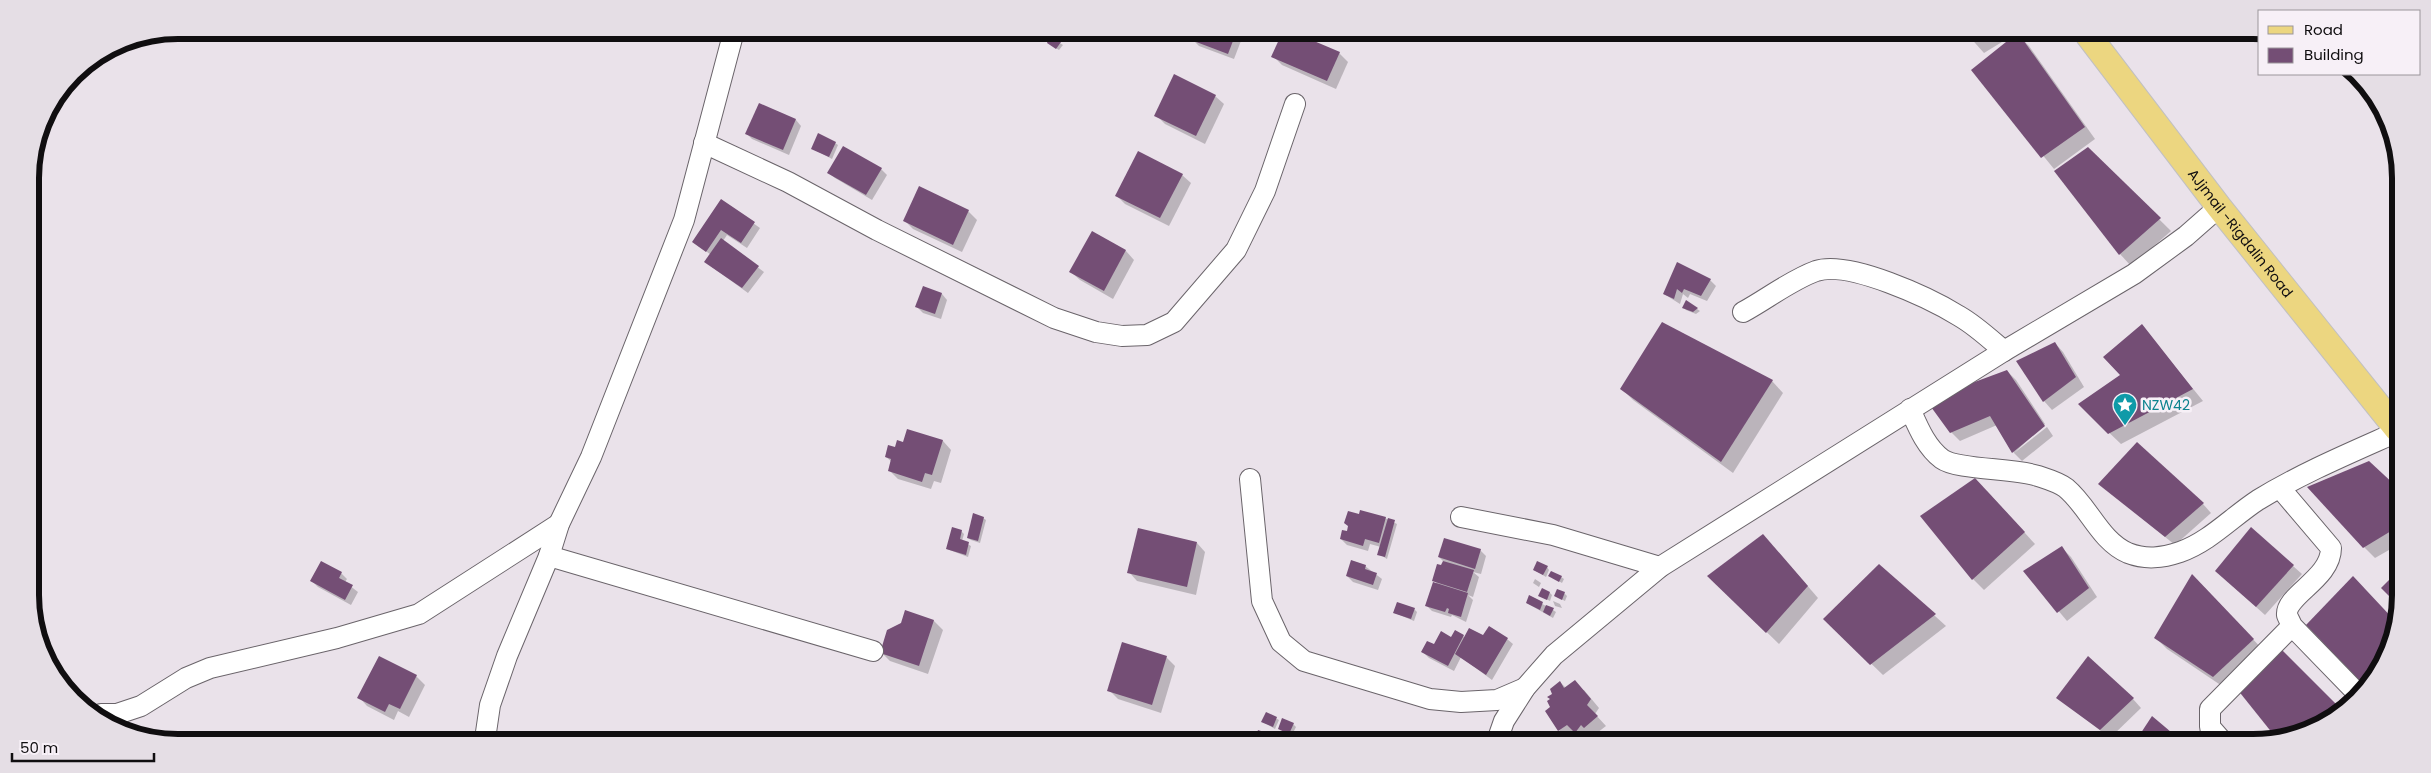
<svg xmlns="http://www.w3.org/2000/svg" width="2431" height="773" font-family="Poppins,sans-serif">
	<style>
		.shadow { fill: #0003 }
		.building { fill: #744e75 }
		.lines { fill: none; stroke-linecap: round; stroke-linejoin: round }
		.minor-casing { stroke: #6a646a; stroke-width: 22 }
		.major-casing { stroke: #c1c0c1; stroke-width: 27 }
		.minor { stroke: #fff; stroke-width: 20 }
		.major { stroke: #ecd680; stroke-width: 25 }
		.labels { text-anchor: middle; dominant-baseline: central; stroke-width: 5; stroke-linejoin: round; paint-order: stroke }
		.street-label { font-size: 14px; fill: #100e10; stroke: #f7f0f7 }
		.culture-label { font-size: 14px; fill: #0d838f; stroke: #f7f0f7; text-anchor: start }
		.rim { fill: none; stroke: #100e10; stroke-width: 6 }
	</style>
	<rect width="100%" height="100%" fill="#eae2ea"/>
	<g class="shadow">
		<path d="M 1196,32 L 1244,33 L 1234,59 L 1199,46 L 1193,40 Z"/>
		<path d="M 1283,33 L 1292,33 L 1339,53 L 1348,62 L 1336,89 L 1282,65 L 1273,56 Z"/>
		<path d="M 1967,34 L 2015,34 L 1984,53 Z"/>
		<path d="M 2017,34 L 2029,46 L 2095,139 L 2054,169 L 1973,70 Z"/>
		<path d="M 1050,37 L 1063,45 L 1059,50 L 1051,45 Z"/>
		<path d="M 1215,96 L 1224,104 L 1205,144 L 1165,124 L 1156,115 Z"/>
		<path d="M 759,104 L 796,120 L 801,126 L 789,155 L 752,139 L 747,134 Z"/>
		<path d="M 835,143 L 838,145 L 832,159 L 813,149 Z"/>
		<path d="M 2088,149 L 2171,231 L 2131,266 L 2120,254 Z"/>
		<path d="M 881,169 L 887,175 L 872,200 L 835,178 L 829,173 Z"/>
		<path d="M 1182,175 L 1191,183 L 1169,226 L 1125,204 L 1117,196 Z"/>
		<path d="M 722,201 L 760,228 L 747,248 L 727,235 L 723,241 L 764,272 L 748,293 L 712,267 L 711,255 L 694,242 Z"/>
		<path d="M 968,211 L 977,220 L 962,252 L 913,229 L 904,220 Z"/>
		<path d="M 1093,233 L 1126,251 L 1134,260 L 1113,299 L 1080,280 L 1071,272 Z"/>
		<path d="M 1678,264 L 1710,280 L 1716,286 L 1707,301 L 1690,294 L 1688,298 L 1683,294 L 1680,304 L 1664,294 Z"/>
		<path d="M 924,288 L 942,294 L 947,300 L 941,319 L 923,313 L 917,307 Z"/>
		<path d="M 1686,302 L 1697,309 L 1700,311 L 1696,314 L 1686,310 L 1684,307 Z"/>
		<path d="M 2142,326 L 2203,401 L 2121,444 L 2079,404 L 2122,375 Z"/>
		<path d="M 2055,343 L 2063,352 L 2084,387 L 2052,410 L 2044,401 L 2018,361 Z"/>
		<path d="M 2007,371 L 2016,380 L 2045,424 L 2014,453 L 1997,425 L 1960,441 L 1951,432 Z"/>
		<path d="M 1772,381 L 1783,393 L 1733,473 L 1633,400 L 1622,389 Z"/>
		<path d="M 2047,427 L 2053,436 L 2022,461 L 2014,453 Z"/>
		<path d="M 943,441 L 951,450 L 941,483 L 934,481 L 931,489 L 898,479 L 889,470 L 892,462 L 886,457 L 904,444 Z"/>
		<path d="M 2100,484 L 2203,504 L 2211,513 L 2175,545 Z"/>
		<path d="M 2397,489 L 2396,546 L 2375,558 L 2364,547 Z"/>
		<path d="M 1987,491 L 2035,544 L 1984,590 L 1973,579 Z"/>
		<path d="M 983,518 L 986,520 L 980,543 L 971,540 L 968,538 Z"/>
		<path d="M 1385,518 L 1397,524 L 1387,559 L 1379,554 L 1381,547 L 1370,544 L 1368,551 L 1347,545 L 1341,539 L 1348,532 Z"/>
		<path d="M 961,531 L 964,534 L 962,541 L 971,546 L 968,557 L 947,549 Z"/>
		<path d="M 1197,543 L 1205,552 L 1196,595 L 1137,581 L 1129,572 Z"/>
		<path d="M 1774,547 L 1818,598 L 1779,644 L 1720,587 Z"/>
		<path d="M 2062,548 L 2071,557 L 2097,597 L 2067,621 L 2025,571 Z"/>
		<path d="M 1480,550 L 1486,556 L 1481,574 L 1473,572 L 1479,577 L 1473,597 L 1468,595 L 1473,600 L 1466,622 L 1452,615 L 1451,617 L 1432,611 L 1427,606 L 1438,585 L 1434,580 L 1444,562 L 1439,557 Z"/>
		<path d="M 1879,565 L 1946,626 L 1883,675 L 1825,619 Z"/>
		<path d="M 1365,566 L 1382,579 L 1378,590 L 1353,582 L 1347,576 Z"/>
		<path d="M 2293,566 L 2302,574 L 2265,615 L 2226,580 Z"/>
		<path d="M 1547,567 L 1549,570 L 1546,577 L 1534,570 Z"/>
		<path d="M 341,573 L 347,579 L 345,582 L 358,592 L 351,605 L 318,587 L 312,581 Z"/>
		<path d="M 1550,576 L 1561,577 L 1564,579 L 1562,583 Z"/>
		<path d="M 1535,579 L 1541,583 L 1539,587 L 1533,583 Z"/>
		<path d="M 2204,587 L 2264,651 L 2225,688 L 2167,649 L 2156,638 Z"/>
		<path d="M 1550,593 L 1552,595 L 1550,601 L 1540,596 Z"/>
		<path d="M 1564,593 L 1567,596 L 1565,601 L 1555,596 Z"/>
		<path d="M 1530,597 L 1553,610 L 1556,612 L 1553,618 L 1530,605 L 1527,603 Z"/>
		<path d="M 1553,601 L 1560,604 L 1562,608 L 1555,606 Z"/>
		<path d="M 1414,609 L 1417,612 L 1414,621 L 1395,613 Z"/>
		<path d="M 906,612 L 934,621 L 943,630 L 928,674 L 890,661 L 881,652 L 902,624 Z"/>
		<path d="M 2308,625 L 2396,634 L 2376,677 L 2367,687 Z"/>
		<path d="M 1463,636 L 1465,638 L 1507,639 L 1513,644 L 1492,680 L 1461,657 L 1454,671 L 1429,658 L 1423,652 L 1452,638 Z"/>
		<path d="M 2282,651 L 2343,713 L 2309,732 L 2278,739 L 2239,689 Z"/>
		<path d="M 1166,657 L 1175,666 L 1161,713 L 1118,699 L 1109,690 Z"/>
		<path d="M 416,676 L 425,685 L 409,717 L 398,711 L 394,720 L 367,706 L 359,697 Z"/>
		<path d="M 1560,682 L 1566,688 L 1584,690 L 1599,708 L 1595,714 L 1606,726 L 1593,736 L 1590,733 L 1584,741 L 1577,733 L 1567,739 L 1559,730 L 1552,707 L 1553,694 Z"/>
		<path d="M 2058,698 L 2133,699 L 2141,708 L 2110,738 Z"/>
		<path d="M 1266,713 L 1279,720 L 1275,729 L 1263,722 Z"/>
		<path d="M 1293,724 L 1296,727 L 1292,735 L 1279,728 Z"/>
		<path d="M 1269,736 L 1270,740 L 1260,740 L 1256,737 Z"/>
	</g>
	<g class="building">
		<path d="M 1194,32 L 1199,32 L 1236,33 L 1228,54 L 1191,40 Z"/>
		<path d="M 1282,33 L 1295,33 L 1340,52 L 1327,81 L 1271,57 Z"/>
		<path d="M 1966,34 L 1985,34 L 1972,42 Z"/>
		<path d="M 2016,34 L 2019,34 L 2085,127 L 2041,158 L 1971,70 Z"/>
		<path d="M 1050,35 L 1061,42 L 1056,49 L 1047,43 Z"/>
		<path d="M 1174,74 L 1216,95 L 1196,136 L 1154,116 Z"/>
		<path d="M 759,103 L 796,119 L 783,150 L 745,134 Z"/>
		<path d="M 818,133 L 836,142 L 829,157 L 811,149 Z"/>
		<path d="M 843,146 L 882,168 L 866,195 L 827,173 Z"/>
		<path d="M 2088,147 L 2161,218 L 2119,255 L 2054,171 Z"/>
		<path d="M 1138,151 L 1183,174 L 1160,218 L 1115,196 Z"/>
		<path d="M 919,186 L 969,210 L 953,245 L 903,221 Z"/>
		<path d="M 721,199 L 755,222 L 741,243 L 721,230 L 706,252 L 692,242 Z"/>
		<path d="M 1092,231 L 1126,250 L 1104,291 L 1069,272 Z"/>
		<path d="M 721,238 L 759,266 L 742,288 L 704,262 Z"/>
		<path d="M 1677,262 L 1711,279 L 1701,296 L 1684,289 L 1682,293 L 1677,289 L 1674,299 L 1663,294 Z"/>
		<path d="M 923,286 L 942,293 L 935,314 L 915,307 Z"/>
		<path d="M 1686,300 L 1698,308 L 1693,312 L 1682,308 Z"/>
		<path d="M 1662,322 L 1773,380 L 1721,462 L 1620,389 Z"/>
		<path d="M 2142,324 L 2193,389 L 2108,434 L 2078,404 L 2120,375 L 2103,357 Z"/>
		<path d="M 2055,342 L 2076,377 L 2043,402 L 2016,361 Z"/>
		<path d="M 2007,370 L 2045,426 L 2012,453 L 1990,416 L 1950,433 L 1926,400 Z"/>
		<path d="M 907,429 L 943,440 L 932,475 L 925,473 L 922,482 L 888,471 L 891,459 L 885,457 L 888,445 L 895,447 L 897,440 L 903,442 Z"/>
		<path d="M 2137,442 L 2204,503 L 2165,537 L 2098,484 Z"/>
		<path d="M 2369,461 L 2397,487 L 2396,528 L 2363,548 L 2307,487 Z"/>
		<path d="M 1975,478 L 2025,532 L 1972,580 L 1920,516 Z"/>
		<path d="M 1360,510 L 1386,517 L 1379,543 L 1365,539 L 1363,546 L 1340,539 L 1342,530 L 1347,531 L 1348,526 L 1344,523 L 1348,511 L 1359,514 Z"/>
		<path d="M 973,513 L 984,517 L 978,541 L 967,538 Z"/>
		<path d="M 1388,518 L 1395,520 L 1385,557 L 1377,555 Z"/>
		<path d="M 952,527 L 962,530 L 960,539 L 969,542 L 966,555 L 946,549 Z"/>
		<path d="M 2251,527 L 2294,565 L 2256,607 L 2215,571 Z"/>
		<path d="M 1138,528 L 1197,542 L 1187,587 L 1127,573 Z"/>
		<path d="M 1763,534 L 1808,586 L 1766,633 L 1707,576 Z"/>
		<path d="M 1444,538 L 1481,549 L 1475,569 L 1438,557 Z"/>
		<path d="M 2062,546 L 2089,588 L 2057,613 L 2023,571 Z"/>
		<path d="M 1351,560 L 1366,565 L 1365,569 L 1377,573 L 1373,585 L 1346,576 Z"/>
		<path d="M 321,561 L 342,572 L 339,578 L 353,585 L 345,600 L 310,581 Z"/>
		<path d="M 1443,561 L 1474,570 L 1467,592 L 1432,581 L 1437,564 L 1441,565 Z"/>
		<path d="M 1537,561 L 1548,566 L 1543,575 L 1533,570 Z"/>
		<path d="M 1879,564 L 1936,614 L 1870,665 L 1823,619 Z"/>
		<path d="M 1551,571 L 1562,576 L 1559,582 L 1548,576 Z"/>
		<path d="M 2396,573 L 2396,603 L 2381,588 Z"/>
		<path d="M 2192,574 L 2254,639 L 2213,677 L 2154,638 Z"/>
		<path d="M 2353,576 L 2396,622 L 2396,634 L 2384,660 L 2360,681 L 2306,625 Z"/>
		<path d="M 1433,582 L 1468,593 L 1461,617 L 1448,613 L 1449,609 L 1447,608 L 1445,612 L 1425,606 Z"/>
		<path d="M 1542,588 L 1550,592 L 1547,600 L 1538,596 Z"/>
		<path d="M 1557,589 L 1565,592 L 1562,600 L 1554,596 Z"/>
		<path d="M 1529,595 L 1543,602 L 1540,610 L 1526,603 Z"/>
		<path d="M 1397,602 L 1415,608 L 1411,619 L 1393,613 Z"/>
		<path d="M 1546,605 L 1554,608 L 1550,616 L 1543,612 Z"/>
		<path d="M 905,610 L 934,620 L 919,666 L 880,653 L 887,630 L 901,623 Z"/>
		<path d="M 1489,626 L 1508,638 L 1486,675 L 1455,654 L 1469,628 L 1483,635 Z"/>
		<path d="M 1455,630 L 1464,635 L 1448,666 L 1421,652 L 1427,641 L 1434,644 L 1441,631 L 1451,637 Z"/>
		<path d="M 1122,642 L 1167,656 L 1152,705 L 1107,691 Z"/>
		<path d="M 2282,650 L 2336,704 L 2295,735 L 2277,739 L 2237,689 Z"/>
		<path d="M 379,656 L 417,675 L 400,709 L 389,704 L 385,712 L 357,698 Z"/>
		<path d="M 2088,656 L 2134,698 L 2100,730 L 2056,698 Z"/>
		<path d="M 1575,680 L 1591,699 L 1587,705 L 1598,716 L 1584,728 L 1581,725 L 1575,733 L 1567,725 L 1558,731 L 1545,711 L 1550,707 L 1547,701 L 1550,699 L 1547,697 L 1552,694 L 1550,689 L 1560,681 L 1564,688 Z"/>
		<path d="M 1266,712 L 1277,717 L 1273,727 L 1261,722 Z"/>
		<path d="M 2152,716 L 2184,743 L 2135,742 Z"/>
		<path d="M 1282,718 L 1294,723 L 1289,734 L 1278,729 Z"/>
		<path d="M 1258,730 L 1270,734 L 1267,740 L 1255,738 Z"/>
		<path d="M 1276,732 L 1287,737 L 1286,740 L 1273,740 Z"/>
		<path d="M 942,733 L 964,734 L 970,740 L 942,740 Z"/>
	</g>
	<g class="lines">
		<defs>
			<g id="minor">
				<path d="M 704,143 L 788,182 L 877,230 L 1054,318 L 1096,332 L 1122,336 L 1147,335 L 1174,322 L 1236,250 L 1265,191 L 1295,104"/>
				<path d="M 1743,312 C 1767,299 1791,280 1816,271 C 1849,260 1930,298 1959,316 C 1975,325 1990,339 2004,351"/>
				<path d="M 1910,409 C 1918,427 1926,447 1942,459 C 1957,470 2015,468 2038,476 C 2047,479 2058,482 2066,488 C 2089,507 2100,541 2128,553 C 2146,560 2162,558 2180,552 C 2209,542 2232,517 2258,500 C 2302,473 2350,453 2397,432"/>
				<path d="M 1250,479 L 1262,601 L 1281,642 L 1304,661 L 1430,699 L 1461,702 L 1497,700 L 1525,688"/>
				<path d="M 2280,488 L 2331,548 C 2331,579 2285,595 2287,615 C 2288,618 2291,623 2292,626 L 2359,695"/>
				<path d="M 1461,517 L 1553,535 L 1660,567"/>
				<path d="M 549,556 L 873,651"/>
				<path d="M 101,714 L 117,714 L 141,706 L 186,678 L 210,668 L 337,638 L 419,614 L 559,524"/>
				<path d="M 485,739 L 490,705 L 507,656 L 549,556 L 559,524 L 591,457 L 684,220 L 734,31"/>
				<path d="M 1497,741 L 1504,721 L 1525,688 L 1554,655 L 1660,567 L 2004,351 L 2134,274 L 2186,236 L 2219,207"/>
				<path d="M 2224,743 L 2210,727 L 2210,709 L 2292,626"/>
			</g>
			<g id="major">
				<path id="s1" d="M 2088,35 L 2219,207 L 2397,429"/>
			</g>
		</defs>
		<use href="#minor" class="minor-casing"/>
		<use href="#major" class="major-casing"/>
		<use href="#minor" class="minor"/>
		<use href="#major" class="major"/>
	</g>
	<defs>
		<symbol id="sight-pin" viewBox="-11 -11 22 30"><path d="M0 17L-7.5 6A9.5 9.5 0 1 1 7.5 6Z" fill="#0f9aa8" stroke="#f7f0f7"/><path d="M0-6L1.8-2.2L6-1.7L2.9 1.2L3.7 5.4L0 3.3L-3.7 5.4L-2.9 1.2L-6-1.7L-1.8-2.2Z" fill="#fff"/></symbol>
	</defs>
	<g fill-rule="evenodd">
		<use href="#sight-pin" x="2111" y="391" width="28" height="38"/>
	</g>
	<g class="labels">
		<g class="street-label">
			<text stroke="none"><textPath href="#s1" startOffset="250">AJjmail -Rigdalin Road</textPath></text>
		</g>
		<g class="culture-label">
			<text x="2142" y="405">NZW42</text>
		</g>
	</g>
	<path d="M0 0H2431V773H0ZM178 39H2253A139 139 0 0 1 2392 178V595A139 139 0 0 1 2253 734H178A139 139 0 0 1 39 595V178A139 139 0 0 1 178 39Z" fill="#e5dee5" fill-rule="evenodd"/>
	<path class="rim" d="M178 39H2253A139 139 0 0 1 2392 178V595A139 139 0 0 1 2253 734H178A139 139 0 0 1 39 595V178A139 139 0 0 1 178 39Z"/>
	<rect x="2258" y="10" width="162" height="65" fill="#f7f0f7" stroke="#9b969b"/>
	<rect x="2268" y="26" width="25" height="8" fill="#ecd680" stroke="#9b969b"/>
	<text x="2304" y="35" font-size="15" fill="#100e10">Road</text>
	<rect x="2268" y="48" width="25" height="15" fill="#744e75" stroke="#9b969b"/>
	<text x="2304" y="60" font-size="15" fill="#100e10">Building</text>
	<path d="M12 753v8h142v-8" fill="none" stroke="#100e10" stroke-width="2.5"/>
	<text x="20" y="753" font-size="15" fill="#100e10" stroke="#f7f0f7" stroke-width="4" paint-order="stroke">50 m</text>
</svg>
